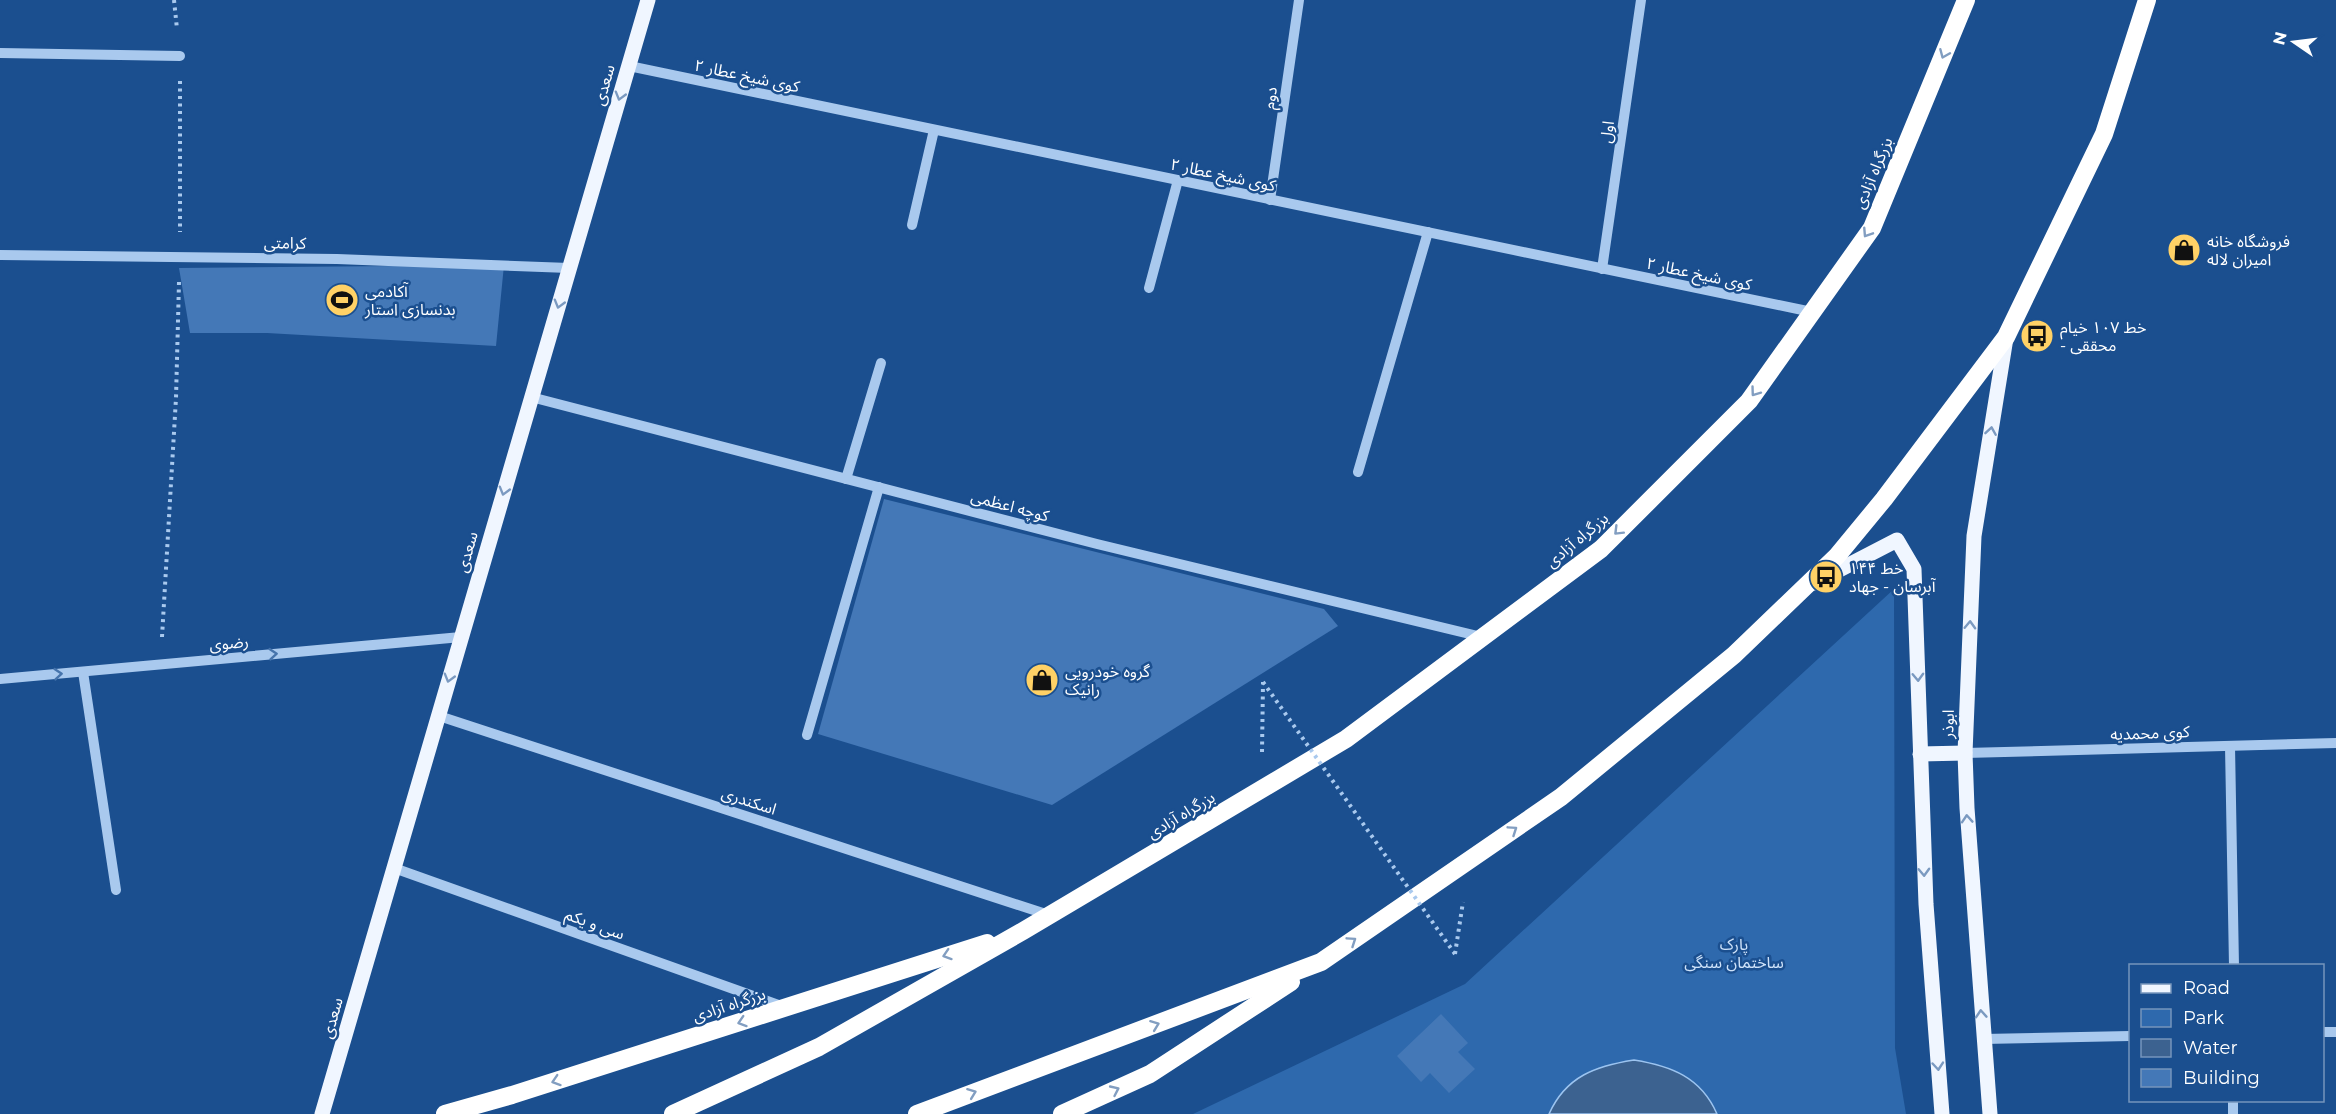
<svg xmlns="http://www.w3.org/2000/svg" width="2336" height="1114" font-family="Montserrat,'Noto Sans Arabic',sans-serif">
	<style>
		.green { fill: #2e69ad }
		.water { fill: #3c6290; stroke: #9cc4f0; stroke-width: 1.5 }
		.building { fill: #4478b7 }
		.lines { fill: none; stroke-linecap: round; stroke-linejoin: round }
		.path { stroke: #a9c9ee; stroke-width: 4; stroke-dasharray: 3 4.5; stroke-linecap: butt }
		.minor { stroke: #a9c9ee; stroke-width: 10 }
		.major { stroke: #f0f6ff; stroke-width: 15 }
		.highway { stroke: #fff; stroke-width: 18 }
		.path-bridge { stroke: #a9c9ee; stroke-width: 4; stroke-dasharray: 3 4.5; stroke-linecap: butt }
		.oneway { stroke: #829ec1 }
		.oneway2 { stroke: #7b9ac1 }
		.oneway3 { stroke: #4674ac }
		.labels { text-anchor: middle; dominant-baseline: central; stroke-width: 5; stroke-linejoin: round; paint-order: stroke }
		.street-label { font-size: 16px; fill: #fff; stroke: #1b4f8f }
		.poi-label { font-size: 16px; fill: #fff; stroke: #1b4f8f; text-anchor: start }
		.park-label { font-size: 16px; fill: #cfe3fa; stroke: #1b4f8f }
	</style>
	<rect width="100%" height="100%" fill="#1b4f8f"/>
	<path class="green" d="M 1894,589 L 1895,1048 L 1906,1114 L 1193,1114 L 1465,984 Z"/>
	<path class="water" d="M 1634,1060 C 1671,1066 1701,1077 1717,1114 L 1549,1114 C 1566,1076 1596,1066 1634,1060 Z"/>
	<g class="building">
		<path d="M 504,265 L 496,346 L 267,333 L 190,333 L 179,268 Z"/>
		<path d="M 884,499 L 1324,609 L 1338,626 L 1052,805 L 818,734 Z"/>
		<path d="M 1441,1014 L 1468,1043 L 1458,1052 L 1475,1069 L 1449,1093 L 1430,1073 L 1421,1082 L 1397,1056 Z"/>
	</g>
	<g class="lines">
		<g class="path">
			<path d="M 174,0 L 177,29"/>
			<path d="M 180,81 L 180,232"/>
			<path d="M 162,637 L 176,398 L 179,282"/>
			<path d="M 1262,752 L 1263,682"/>
			<path d="M 1455,954 L 1463,902"/>
		</g>
		<g class="minor">
			<path d="M 0,53 L 180,56"/>
			<path d="M 629,66 L 1812,312"/>
			<path d="M 1270,200 L 1299,0"/>
			<path d="M 912,225 L 934,130"/>
			<path d="M 0,255 L 337,259 L 569,268"/>
			<path d="M 1602,269 L 1641,0"/>
			<path d="M 1149,288 L 1178,180"/>
			<path d="M 531,397 L 1097,544 L 1482,637"/>
			<path d="M 1358,472 L 1428,232"/>
			<path d="M 846,479 L 881,363"/>
			<path d="M 83,672 L 116,890"/>
			<path d="M 0,679 L 461,637"/>
			<path d="M 439,716 L 1049,915"/>
			<path d="M 807,735 L 879,487"/>
			<path d="M 2230,746 L 2234,966"/>
			<path d="M 1965,753 L 2336,743"/>
			<path d="M 394,868 L 784,1007"/>
			<path d="M 2322,1032 L 2336,1032"/>
			<path d="M 1983,1039 L 2130,1036"/>
			<path d="M 2233,1114 L 2233,1100"/>
		</g>
		<g class="major">
			<path d="M 1814,583 L 1897,540 L 1914,569 L 1926,904 L 1942,1114"/>
			<path d="M 1920,754 L 1965,753"/>
			<path d="M 322,1114 L 648,0"/>
			<path d="M 1990,1114 L 1967,808 L 1965,753 L 1974,536 L 2006,338"/>
		</g>
		<g class="highway">
			<path d="M 445,1114 L 512,1095 L 987,943"/>
			<path d="M 673,1114 L 819,1047 L 1023,931 L 1346,739 L 1601,549 L 1749,401 L 1872,228 L 1966,0"/>
			<path d="M 917,1114 L 1321,962 L 1561,797 L 1734,655 L 1837,556 L 1884,499 L 2006,337 L 2104,134 L 2147,0"/>
			<path d="M 1062,1114 L 1150,1074 L 1291,982"/>
		</g>
		<path class="path-bridge" d="M 1263,682 L 1455,954"/>
	</g>
	<defs><path id="oneway-chevron" d="M-2-3.5L2.5 0L-2 3.5" fill="none" stroke-width="1.6" stroke-linecap="round" stroke-linejoin="round" transform="scale(1.5)"/></defs>
	<g class="oneway">
		<use href="#oneway-chevron" transform="translate(1944 54) rotate(113)"/>
		<use href="#oneway-chevron" transform="translate(1867 233) rotate(123)"/>
		<use href="#oneway-chevron" transform="translate(1755 392) rotate(126)"/>
		<use href="#oneway-chevron" transform="translate(1618 531) rotate(135)"/>
		<use href="#oneway-chevron" transform="translate(1513 830) rotate(-34)"/>
		<use href="#oneway-chevron" transform="translate(1352 941) rotate(-34)"/>
		<use href="#oneway-chevron" transform="translate(947 955) rotate(162)"/>
		<use href="#oneway-chevron" transform="translate(742 1022) rotate(162)"/>
		<use href="#oneway-chevron" transform="translate(1155 1025) rotate(-21)"/>
		<use href="#oneway-chevron" transform="translate(556 1081) rotate(162)"/>
		<use href="#oneway-chevron" transform="translate(1115 1090) rotate(-25)"/>
		<use href="#oneway-chevron" transform="translate(972 1093) rotate(-21)"/>
	</g>
	<g class="oneway2">
		<use href="#oneway-chevron" transform="translate(620 96) rotate(106)"/>
		<use href="#oneway-chevron" transform="translate(559 304) rotate(106)"/>
		<use href="#oneway-chevron" transform="translate(1991 431) rotate(-81)"/>
		<use href="#oneway-chevron" transform="translate(504 491) rotate(106)"/>
		<use href="#oneway-chevron" transform="translate(1970 625) rotate(-88)"/>
		<use href="#oneway-chevron" transform="translate(1918 677) rotate(88)"/>
		<use href="#oneway-chevron" transform="translate(449 678) rotate(106)"/>
		<use href="#oneway-chevron" transform="translate(1967 819) rotate(-94)"/>
		<use href="#oneway-chevron" transform="translate(1924 872) rotate(88)"/>
		<use href="#oneway-chevron" transform="translate(1981 1014) rotate(-94)"/>
		<use href="#oneway-chevron" transform="translate(1938 1066) rotate(85)"/>
	</g>
	<g class="oneway3">
		<use href="#oneway-chevron" transform="translate(273 654) rotate(-5)"/>
		<use href="#oneway-chevron" transform="translate(58 674) rotate(-5)"/>
	</g>
	<defs>
		<symbol id="shop-disc" viewBox="-11 -11 22 22"><circle r="9.5" fill="#ffd166" stroke="#1b4f8f"/><path d="M-5-2.5h2.3a2.7 3.5 0 0 1 5.4 0H5L5.5 6h-11ZM-1.5-2.5h3a1.5 2.3 0 0 0-3 0Z" fill="#111"/></symbol>
		<symbol id="stadium-disc" viewBox="-11 -11 22 22"><circle r="9.5" fill="#ffd166" stroke="#1b4f8f"/><path d="M0-5a6.5 5 0 1 0 0 10a6.5 5 0 1 0 0-10ZM-3.5-1.8h7v3.6h-7Z" fill="#111"/></symbol>
		<symbol id="bus-disc" viewBox="-11 -11 22 22"><circle r="9.5" fill="#ffd166" stroke="#1b4f8f"/><path d="M-5-6H5V4H4V6H2V4H-2V6H-4V4H-5ZM-3.5-4V0h7V-4ZM-3.5 1.2v1.5H-2V1.2ZM2 1.2v1.5H3.5V1.2Z" fill="#111"/></symbol>
	</defs>
	<g fill-rule="evenodd">
		<use href="#shop-disc" x="2165" y="231" width="38" height="38"/>
		<use href="#stadium-disc" x="323" y="281" width="38" height="38"/>
		<use href="#bus-disc" x="2018" y="317" width="38" height="38"/>
		<use href="#bus-disc" x="1807" y="558" width="38" height="38"/>
		<use href="#shop-disc" x="1023" y="661" width="38" height="38"/>
	</g>
	<g class="labels">
		<g class="street-label">
			<text transform="translate(747 76) rotate(12)">کوی شیخ عطار ۲</text>
			<text transform="translate(604 85) rotate(-74)">سعدی</text>
			<text transform="translate(1270 98) rotate(-82)">دوم</text>
			<text transform="translate(1607 132) rotate(-82)">اول</text>
			<text transform="translate(1873 173) rotate(-67)">بزرگراه آزادی</text>
			<text transform="translate(1223 175) rotate(12)">کوی شیخ عطار ۲</text>
			<text transform="translate(285 243) rotate(1)">کرامتی</text>
			<text transform="translate(1699 274) rotate(12)">کوی شیخ عطار ۲</text>
			<text transform="translate(1010 506) rotate(15)">کوچه اعظمی</text>
			<text transform="translate(1577 540) rotate(-40)">بزرگراه آزادی</text>
			<text transform="translate(467 552) rotate(-74)">سعدی</text>
			<text transform="translate(229 643) rotate(-5)">رضوی</text>
			<text transform="translate(1948 724) rotate(-88)">ابوذر</text>
			<text transform="translate(2150 733) rotate(-2)">کوی محمدیه</text>
			<text transform="translate(749 801) rotate(18)">اسکندری</text>
			<text transform="translate(1181 815) rotate(-31)">بزرگراه آزادی</text>
			<text transform="translate(595 924) rotate(20)">سی و یکم</text>
			<text transform="translate(729 1005) rotate(-18)">بزرگراه آزادی</text>
			<text transform="translate(332 1018) rotate(-74)">سعدی</text>
		</g>
		<g class="poi-label">
			<text x="2207" y="241">فروشگاه خانه<tspan x="2207" dy="18">امیران لاله</tspan></text>
			<text x="365" y="291">آکادمی<tspan x="365" dy="18">بدنسازی استار</tspan></text>
			<text x="2060" y="327">خط ۱۰۷ خیام<tspan x="2060" dy="18">- محققی</tspan></text>
			<text x="1849" y="568">خط ۱۴۴<tspan x="1849" dy="18">آبرسان - جهاد</tspan></text>
			<text x="1065" y="671">گروه خودرویی<tspan x="1065" dy="18">رانیک</tspan></text>
		</g>
		<g class="park-label">
			<text x="1734" y="944">پارک<tspan x="1734" dy="18">ساختمان سنگی</tspan></text>
		</g>
	</g>
	<rect x="2129" y="964" width="195" height="138" fill="#1b4f8f" stroke="#7695bc" stroke-width="1.5"/>
	<rect x="2141" y="984" width="30" height="9" fill="#f0f6ff" stroke="#7695bc" stroke-width="1.5"/>
	<text x="2183" y="994" font-size="18" fill="#ffffff">Road</text>
	<rect x="2141" y="1009" width="30" height="18" fill="#2e69ad" stroke="#7695bc" stroke-width="1.5"/>
	<text x="2183" y="1024" font-size="18" fill="#ffffff">Park</text>
	<rect x="2141" y="1039" width="30" height="18" fill="#3c6290" stroke="#7695bc" stroke-width="1.5"/>
	<text x="2183" y="1054" font-size="18" fill="#ffffff">Water</text>
	<rect x="2141" y="1069" width="30" height="18" fill="#4478b7" stroke="#7695bc" stroke-width="1.5"/>
	<text x="2183" y="1084" font-size="18" fill="#ffffff">Building</text>
	<g transform="translate(2294 42) rotate(284)" stroke="#1b4f8f" stroke-width="4.5" paint-order="stroke">
	<path d="M0-4.5L10 22L0 15L-10 22Z" fill="#ffffff"/>
	<text y="-9" font-size="16" font-weight="bold" text-anchor="middle" fill="#ffffff">N</text>
	</g>
</svg>
